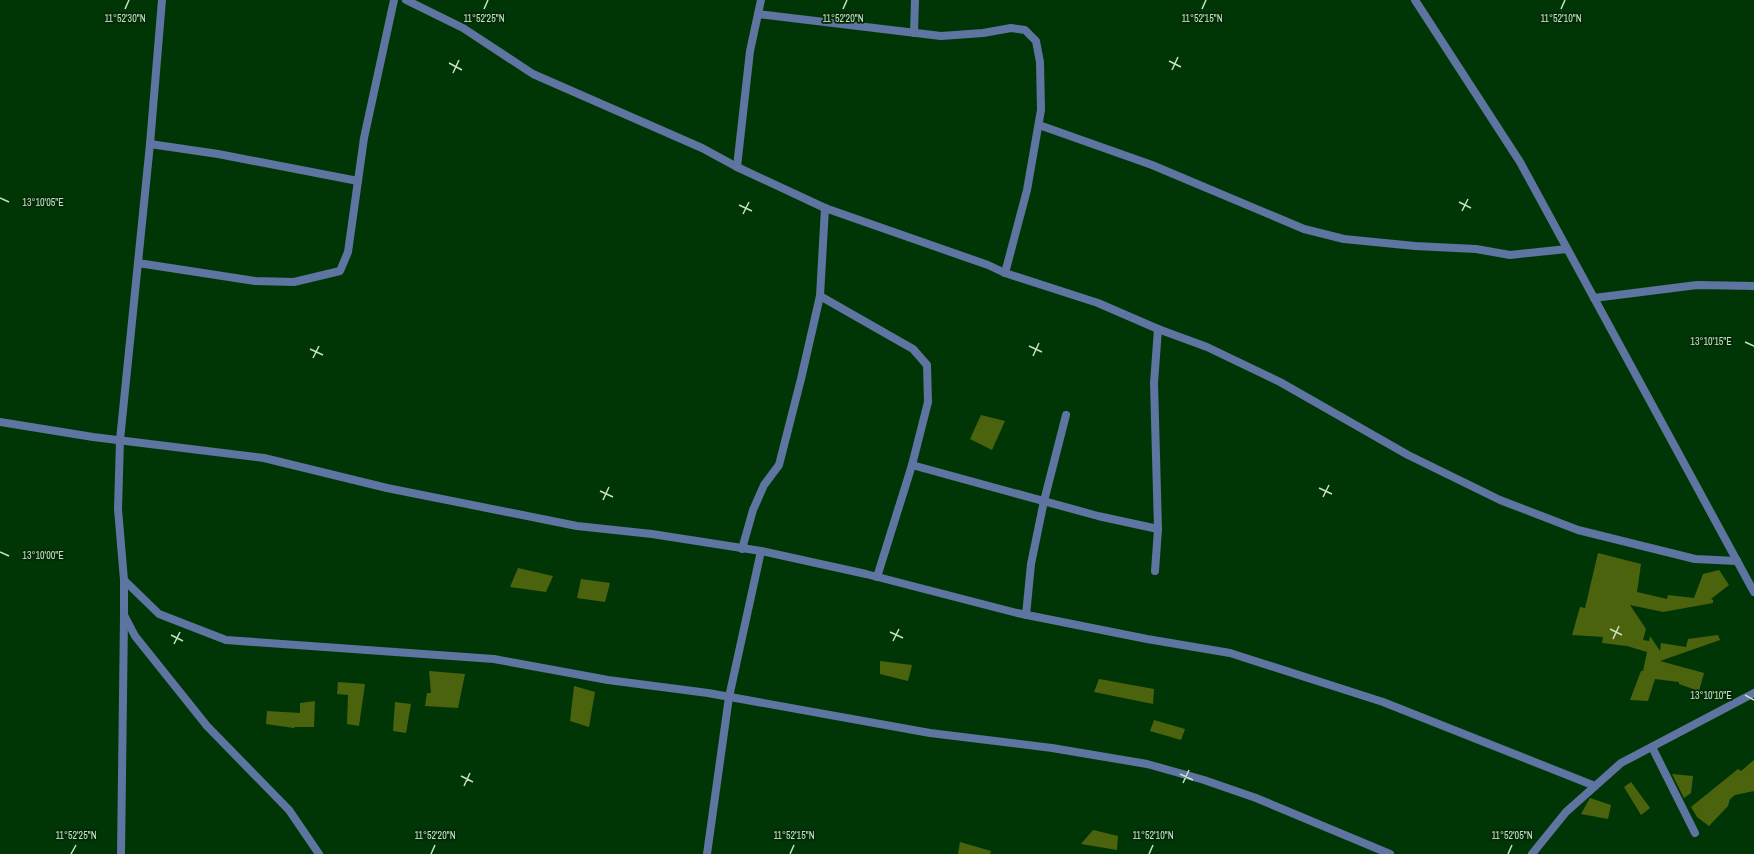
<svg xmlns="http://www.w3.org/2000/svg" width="1754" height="854" font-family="'Archivo Narrow',sans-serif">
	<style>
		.building { fill: #4c630e }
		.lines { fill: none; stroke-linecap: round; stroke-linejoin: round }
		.minor { stroke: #5e74a1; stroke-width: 8 }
		.tertiary { stroke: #5e74a1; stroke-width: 8 }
		.ticks { fill: none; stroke: #c7e2c6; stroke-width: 1.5 }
		.ticks-label { font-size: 10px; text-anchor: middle; fill: #c7e2c6; stroke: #032906; stroke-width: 3.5; stroke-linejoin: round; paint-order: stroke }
	</style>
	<rect width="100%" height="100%" fill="#003605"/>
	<g class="building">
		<path d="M 981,415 L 1005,421 L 992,450 L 970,439 Z"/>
		<path d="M 1598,553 L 1641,564 L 1637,592 L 1667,599 L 1668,595 L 1694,598 L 1703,574 L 1719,570 L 1729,585 L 1711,599 L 1713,600 L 1713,603 L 1663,612 L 1630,605 L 1646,629 L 1643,640 L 1649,641 L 1650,636 L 1660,651 L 1661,643 L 1686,647 L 1688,639 L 1718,635 L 1720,640 L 1660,661 L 1704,673 L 1699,691 L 1679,684 L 1679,682 L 1655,679 L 1648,701 L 1630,700 L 1641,671 L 1643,671 L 1647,652 L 1627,646 L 1602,643 L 1603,637 L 1572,635 L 1580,607 L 1585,608 Z"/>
		<path d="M 518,568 L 553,576 L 546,592 L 510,587 Z"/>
		<path d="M 581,579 L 610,583 L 605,602 L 577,598 Z"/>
		<path d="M 880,661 L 912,665 L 908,681 L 880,674 Z"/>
		<path d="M 429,671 L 465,674 L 458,708 L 425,706 L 427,693 L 431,693 Z"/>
		<path d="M 1099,679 L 1154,689 L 1153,704 L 1094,692 Z"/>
		<path d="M 338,682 L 365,684 L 359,726 L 347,724 L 348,695 L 337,694 Z"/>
		<path d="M 574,686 L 595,692 L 589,727 L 570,721 Z"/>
		<path d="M 315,701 L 314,727 L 295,727 L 294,728 L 266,724 L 267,711 L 300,713 L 300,703 Z"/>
		<path d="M 395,702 L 411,704 L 406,733 L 393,731 Z"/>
		<path d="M 1154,720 L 1185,729 L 1181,740 L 1150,731 Z"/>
		<path d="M 1754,760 L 1754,791 L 1735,795 L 1730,799 L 1728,806 L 1709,826 L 1697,817 L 1691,807 L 1738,769 L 1741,771 Z"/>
		<path d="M 1672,774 L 1693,776 L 1691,793 L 1684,798 Z"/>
		<path d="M 1631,782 L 1650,808 L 1641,815 L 1624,787 Z"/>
		<path d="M 1590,798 L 1611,805 L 1608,819 L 1581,814 Z"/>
		<path d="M 1093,830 L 1118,836 L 1117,850 L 1081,844 Z"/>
		<path d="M 960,842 L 991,851 L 990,854 L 958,854 Z"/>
	</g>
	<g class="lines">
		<g class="minor">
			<path d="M 162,0 L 150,144 L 120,440 L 118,509 L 124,580 L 159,614 L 226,640 L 494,659 L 608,680 L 708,693 L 930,733 L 1052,748 L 1147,764 L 1204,780 L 1256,798 L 1390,854"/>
			<path d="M 406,0 L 463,28 L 533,74 L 702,148 L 737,167 L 825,208 L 988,265 L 1005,273 L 1098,303 L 1158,329 L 1207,347 L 1280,382 L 1408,455 L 1500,500 L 1578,530 L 1695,559 L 1737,561"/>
			<path d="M 758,14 L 941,36 L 983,33 L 1011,28 L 1025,30 L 1036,41 L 1040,62 L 1041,110 L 1027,190 L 1005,273"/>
			<path d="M 914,33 L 915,0"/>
			<path d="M 1039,125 L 1152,165 L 1304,229 L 1344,239 L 1415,246 L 1476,249 L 1510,255 L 1567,249"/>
			<path d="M 150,144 L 218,154 L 358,181"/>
			<path d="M 737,167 L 750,51 L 761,0"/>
			<path d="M 138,263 L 255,281 L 294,282 L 340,271 L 348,252 L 364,138 L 394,0"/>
			<path d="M 820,296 L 913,349 L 927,365 L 928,402 L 912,465 L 877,577"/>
			<path d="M 1594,298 L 1697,285 L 1754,286"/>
			<path d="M 0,422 L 93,437 L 264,458 L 387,488 L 577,526 L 652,534 L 761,551 L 866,574 L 1017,613 L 1147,639 L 1230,653 L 1383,702 L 1595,786"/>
			<path d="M 912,465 L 1098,516 L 1158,529"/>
			<path d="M 742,549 L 753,510 L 764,485 L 779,465 L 801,379 L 820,296 L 825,208"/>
			<path d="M 1155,571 L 1158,529 L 1154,383 L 1158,329"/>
			<path d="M 124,580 L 124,615 L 135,636 L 207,726 L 289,810 L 319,854"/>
			<path d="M 1026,615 L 1031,564 L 1044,501 L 1066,415"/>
			<path d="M 1652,747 L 1695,833"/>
			<path d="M 121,854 L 124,617"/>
			<path d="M 707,854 L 729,697 L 761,551"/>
			<path d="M 1532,854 L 1566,812 L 1621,763 L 1754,693"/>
		</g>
		<path class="tertiary" d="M 1415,0 L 1520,162 L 1754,592"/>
	</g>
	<path class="ticks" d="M 125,9 L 129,0M 484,9 L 488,0M 843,9 L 847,0M 1202,9 L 1206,0M 1561,9 L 1565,0M 1169,61 L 1181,67M 449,63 L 462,70M 1172,70 L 1178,57M 453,73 L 459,60M 0,198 L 9,202M 1459,202 L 1471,208M 739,205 L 752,211M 1462,211 L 1468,199M 743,214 L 749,202M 1745,342 L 1754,346M 1029,346 L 1042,352M 310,349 L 323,355M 1033,356 L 1039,343M 313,358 L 319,346M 1319,488 L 1332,494M 600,491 L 613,497M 1323,497 L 1329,485M 603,500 L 609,487M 0,552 L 9,556M 1610,629 L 1622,635M 890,632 L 903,638M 171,635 L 183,641M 1613,639 L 1619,626M 893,641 L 899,629M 174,644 L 180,632M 1745,695 L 1754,700M 1180,774 L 1193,780M 461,776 L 473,782M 1183,783 L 1189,770M 464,786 L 470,773M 71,854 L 76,845M 431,854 L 435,845M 790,854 L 794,845M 1149,854 L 1153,845M 1508,854 L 1512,845"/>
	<g class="ticks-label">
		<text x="125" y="22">11°52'30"N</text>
		<text x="484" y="22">11°52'25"N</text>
		<text x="1202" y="22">11°52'15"N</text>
		<text x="1561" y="22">11°52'10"N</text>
		<text x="843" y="22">11°52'20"N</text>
		<text x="43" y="206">13°10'05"E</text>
		<text x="1711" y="345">13°10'15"E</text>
		<text x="43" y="559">13°10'00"E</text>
		<text x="1711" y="699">13°10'10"E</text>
		<text x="76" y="839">11°52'25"N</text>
		<text x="435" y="839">11°52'20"N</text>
		<text x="794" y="839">11°52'15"N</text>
		<text x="1153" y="839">11°52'10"N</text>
		<text x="1512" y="839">11°52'05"N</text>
	</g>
</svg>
